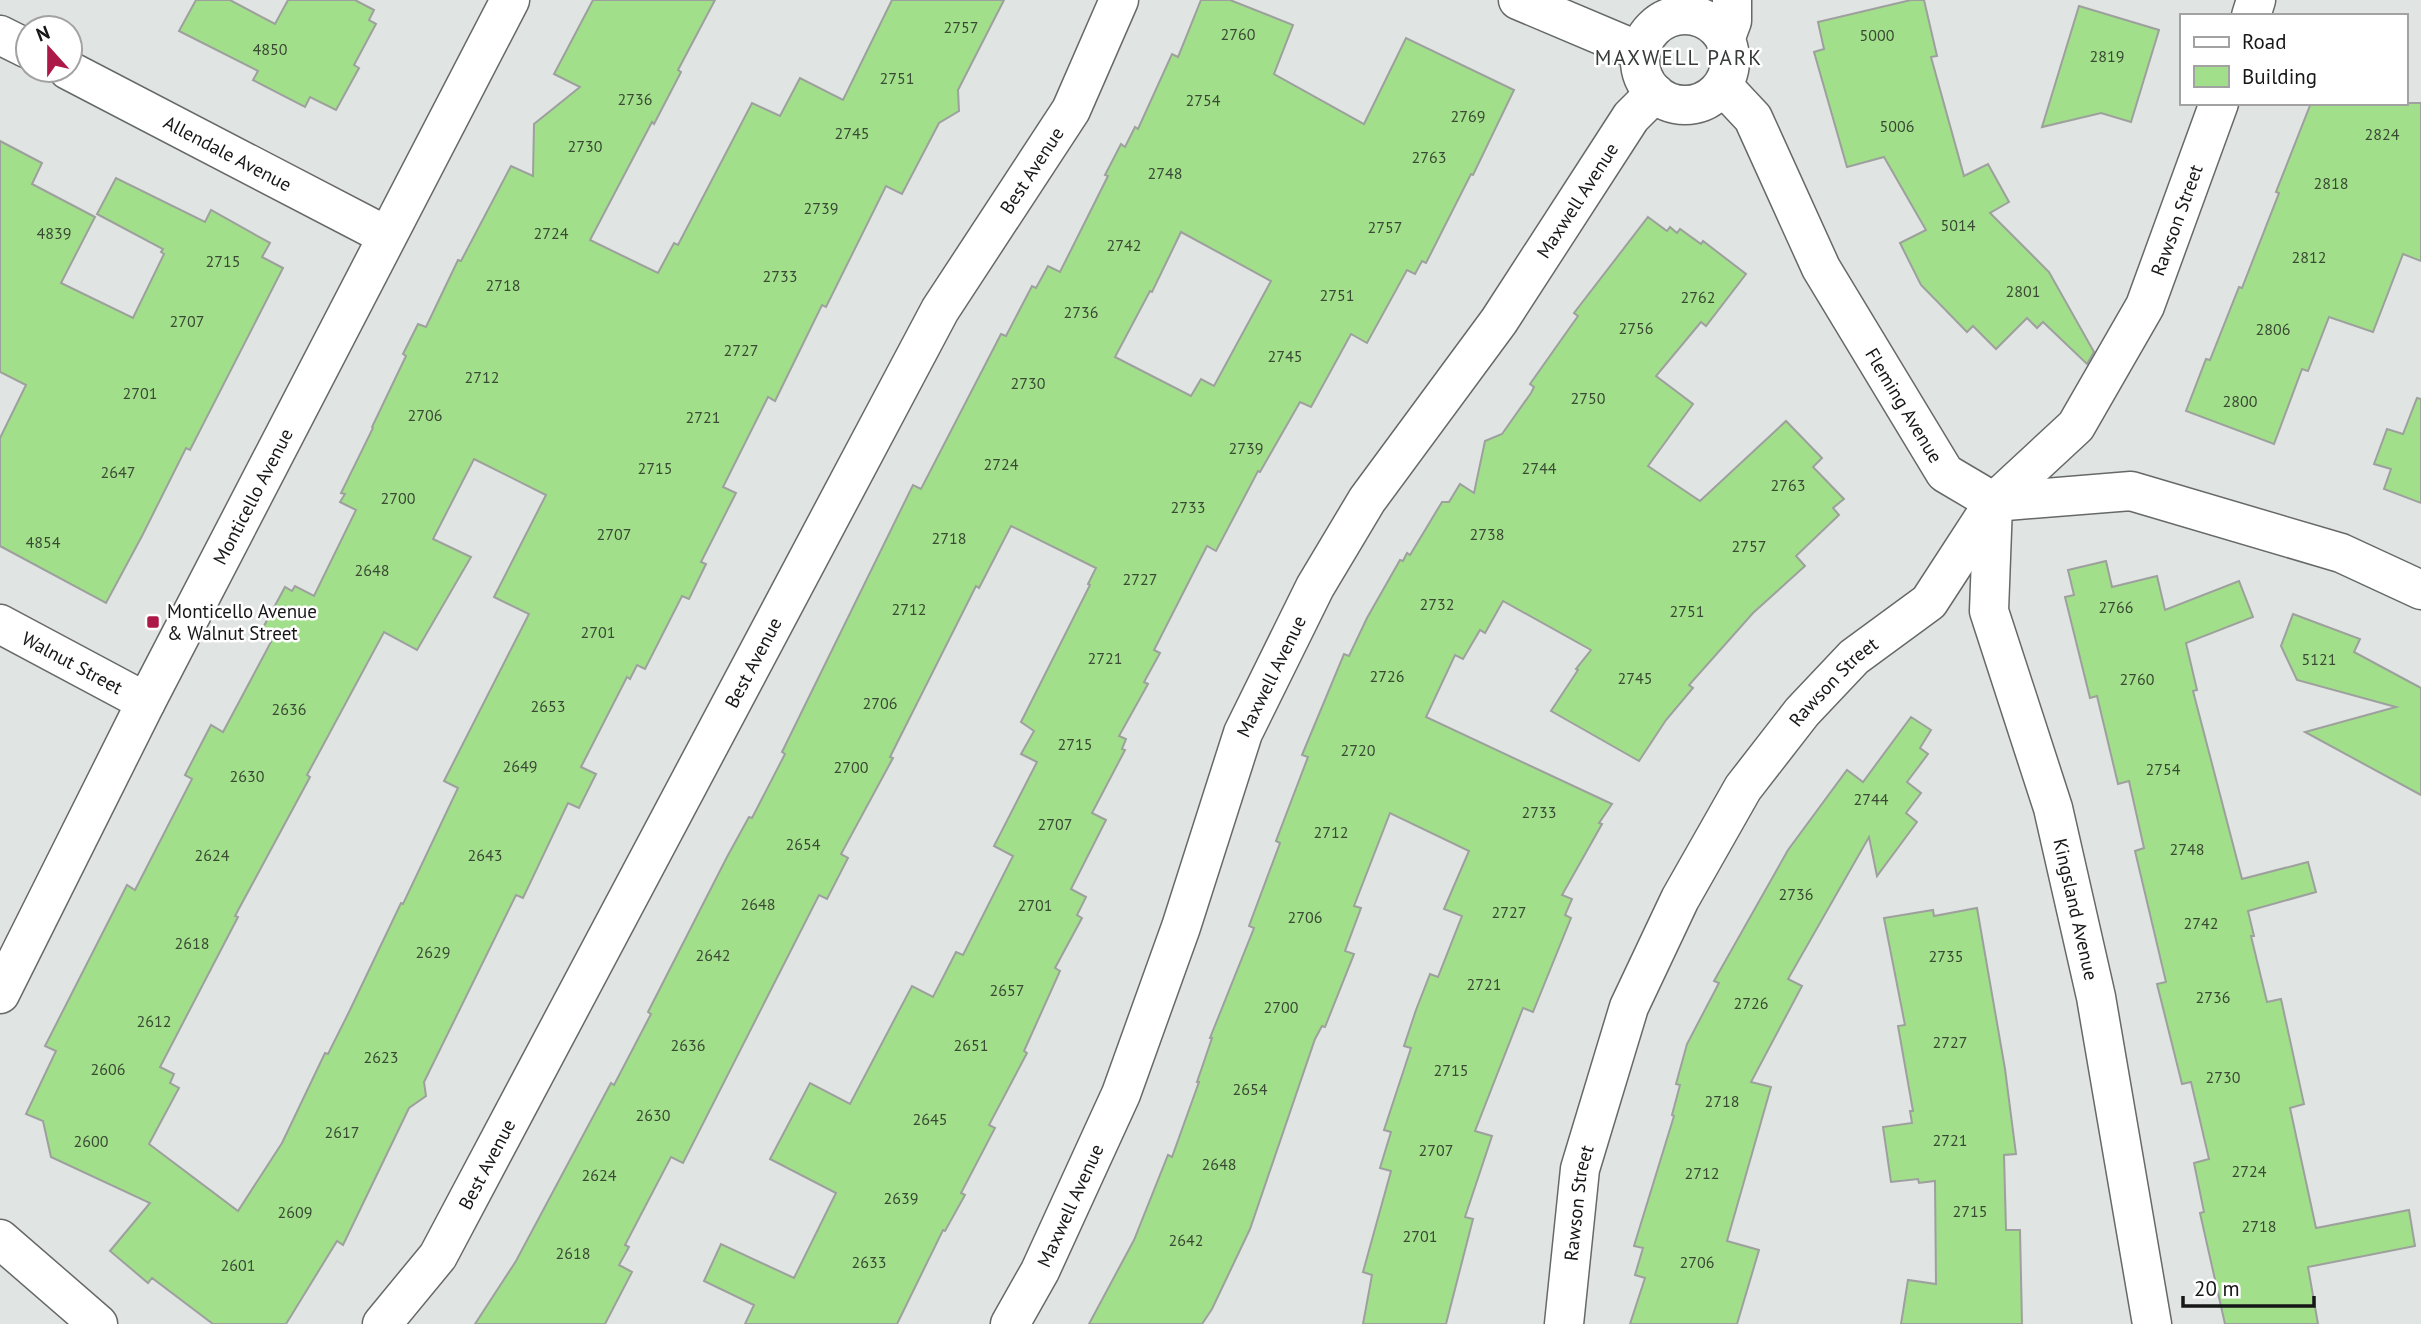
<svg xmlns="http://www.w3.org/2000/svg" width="2421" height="1324" font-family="'PT Sans',sans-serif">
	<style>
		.building { fill: #a2df8b; stroke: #9da09d; stroke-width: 2; fill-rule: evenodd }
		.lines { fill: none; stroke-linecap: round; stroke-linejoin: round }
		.minor-casing { stroke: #666968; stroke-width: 41 }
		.minor { stroke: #fff; stroke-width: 38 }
		.poi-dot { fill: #ac1948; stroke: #fff; stroke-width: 2.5 }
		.labels { text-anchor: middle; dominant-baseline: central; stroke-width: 5; stroke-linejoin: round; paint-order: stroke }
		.number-label { font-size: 16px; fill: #394933 }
		.street-label { font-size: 19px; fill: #161716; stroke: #fff }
		.poi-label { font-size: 19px; fill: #161716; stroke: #fff; text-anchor: start }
		.neighbourhood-label { font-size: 21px; letter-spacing: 2px; fill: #383b3a; stroke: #fff }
	</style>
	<rect width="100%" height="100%" fill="#e0e4e2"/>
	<g class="building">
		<path d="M 196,0 L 230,0 L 275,24 L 288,0 L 355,0 L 374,10 L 369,20 L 376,24 L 354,65 L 359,68 L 336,110 L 310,97 L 305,107 L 253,80 L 258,71 L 179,31 Z"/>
		<path d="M 593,0 L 715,0 L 678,70 L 681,72 L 654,124 L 652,122 L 590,240 L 658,273 L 674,243 L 678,245 L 752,103 L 780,116 L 800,78 L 843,100 L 892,0 L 1004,0 L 958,90 L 959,111 L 939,123 L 902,194 L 886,186 L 826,307 L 822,305 L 775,401 L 768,397 L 723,487 L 736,493 L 701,562 L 706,564 L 689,599 L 682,596 L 645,669 L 637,665 L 630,679 L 627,677 L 581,767 L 596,774 L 579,808 L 568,803 L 523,898 L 516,895 L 424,1082 L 426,1096 L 409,1108 L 343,1245 L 337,1241 L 286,1324 L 213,1324 L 152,1278 L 148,1283 L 110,1251 L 150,1203 L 51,1157 L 43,1121 L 26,1114 L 56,1051 L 45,1046 L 127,885 L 135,890 L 192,779 L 185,775 L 211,725 L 223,732 L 271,642 L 259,635 L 285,587 L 292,591 L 295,586 L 314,596 L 356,510 L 340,502 L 345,494 L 341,493 L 373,428 L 372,427 L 406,356 L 403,354 L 418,324 L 426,327 L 458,260 L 461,261 L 511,166 L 533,176 L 534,124 L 580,87 L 554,74 ZM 474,459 L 546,495 L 494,597 L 529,614 L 444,781 L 458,788 L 403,904 L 401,903 L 349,1012 L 328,1054 L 325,1053 L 282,1143 L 238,1211 L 149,1144 L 179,1088 L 170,1083 L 174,1074 L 160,1067 L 238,917 L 235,916 L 310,777 L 307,775 L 384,632 L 417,650 L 471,557 L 433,539 Z"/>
		<path d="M 1201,0 L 1230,0 L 1293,25 L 1274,74 L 1364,124 L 1406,38 L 1514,90 L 1473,175 L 1471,174 L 1426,263 L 1422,261 L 1415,274 L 1407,270 L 1367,343 L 1351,334 L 1311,407 L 1300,402 L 1260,472 L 1258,471 L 1216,551 L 1207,546 L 1154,650 L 1160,653 L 1144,682 L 1148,684 L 1119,736 L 1126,739 L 1122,749 L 1125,750 L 1092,813 L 1106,820 L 1071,889 L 1086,897 L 1077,915 L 1082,918 L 1055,968 L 1060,971 L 1024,1051 L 1027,1053 L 989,1125 L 995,1128 L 961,1193 L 965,1195 L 945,1231 L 943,1230 L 897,1324 L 745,1324 L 754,1305 L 704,1281 L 721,1244 L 794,1278 L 836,1193 L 770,1159 L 810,1083 L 850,1104 L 912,986 L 933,997 L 956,952 L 963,955 L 1013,856 L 994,846 L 1037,762 L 1021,754 L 1034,731 L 1021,722 L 1090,585 L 1088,584 L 1096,568 L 1011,526 L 979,588 L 976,586 L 890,757 L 893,758 L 841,854 L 848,858 L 827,899 L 819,895 L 683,1163 L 671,1157 L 625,1245 L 629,1247 L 619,1265 L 632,1272 L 605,1324 L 475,1324 L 516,1261 L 611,1083 L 614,1085 L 651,1014 L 648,1012 L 727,857 L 749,817 L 752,818 L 785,754 L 782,752 L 913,485 L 921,489 L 1001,334 L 1006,336 L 1032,286 L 1036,288 L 1048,266 L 1060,272 L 1108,176 L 1105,175 L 1121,144 L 1125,147 L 1135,127 L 1138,129 L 1172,54 L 1178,57 ZM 1181,232 L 1271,281 L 1214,386 L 1201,379 L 1191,396 L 1115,357 L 1150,291 L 1152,292 Z"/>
		<path d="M 1911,0 L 1924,0 L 1937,56 L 1931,57 L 1964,176 L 1988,164 L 2009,202 L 1990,213 L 2049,272 L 2094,352 L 2087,364 L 2043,322 L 2037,328 L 2027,318 L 1996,349 L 1973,326 L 1967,332 L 1921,285 L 1900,243 L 1926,230 L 1884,157 L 1847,167 L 1814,52 L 1824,49 L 1818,22 Z"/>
		<path d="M 2079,6 L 2159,30 L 2131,122 L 2101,113 L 2042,127 Z"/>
		<path d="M 2311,103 L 2421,103 L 2421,261 L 2403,254 L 2373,332 L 2329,317 L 2308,371 L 2302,369 L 2274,444 L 2186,411 L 2206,359 L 2210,360 L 2239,287 L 2242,288 L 2279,193 L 2276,192 Z"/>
		<path d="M 0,141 L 42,163 L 32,184 L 95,217 L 61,283 L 133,318 L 164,254 L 161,252 L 163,249 L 97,214 L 116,178 L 205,222 L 211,210 L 270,243 L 262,257 L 283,268 L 190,450 L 186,448 L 142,536 L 106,603 L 0,546 L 0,438 L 26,385 L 0,372 Z"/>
		<path d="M 1648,217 L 1667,231 L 1670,227 L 1677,233 L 1680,229 L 1701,244 L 1703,241 L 1746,274 L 1706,326 L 1701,322 L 1656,376 L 1693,404 L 1648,466 L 1700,501 L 1786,421 L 1822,458 L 1813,467 L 1844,499 L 1833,508 L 1839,515 L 1796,556 L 1805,566 L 1753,613 L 1689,685 L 1693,688 L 1666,720 L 1639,761 L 1551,711 L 1578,670 L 1576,669 L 1591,650 L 1503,601 L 1485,633 L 1480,630 L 1463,659 L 1455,655 L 1426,717 L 1612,804 L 1599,823 L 1602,824 L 1562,895 L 1572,899 L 1565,915 L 1571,918 L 1533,1012 L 1523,1008 L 1475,1131 L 1492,1136 L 1465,1217 L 1473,1219 L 1446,1324 L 1363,1324 L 1372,1275 L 1363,1272 L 1391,1171 L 1380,1168 L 1391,1132 L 1384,1130 L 1411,1048 L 1404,1046 L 1416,1010 L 1430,974 L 1438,977 L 1462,916 L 1444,909 L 1469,851 L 1390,813 L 1354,906 L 1361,908 L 1345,951 L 1354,954 L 1325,1027 L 1322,1026 L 1315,1039 L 1250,1229 L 1212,1309 L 1202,1324 L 1089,1324 L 1134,1240 L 1168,1155 L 1172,1157 L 1199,1082 L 1197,1082 L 1212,1038 L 1210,1038 L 1254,928 L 1249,926 L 1280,843 L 1276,841 L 1308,757 L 1302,755 L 1344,654 L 1349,656 L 1367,618 L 1400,560 L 1403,561 L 1407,553 L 1410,555 L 1442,502 L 1449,502 L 1460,484 L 1474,493 L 1485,441 L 1502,434 L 1531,393 L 1534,387 L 1530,384 L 1578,316 L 1574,313 Z"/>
		<path d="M 2417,398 L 2421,399 L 2421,503 L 2384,489 L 2391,469 L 2374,464 L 2387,429 L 2403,434 Z"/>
		<path d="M 2106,561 L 2112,587 L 2157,576 L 2165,610 L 2239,581 L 2253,617 L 2186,643 L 2197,690 L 2193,691 L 2242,879 L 2308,862 L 2316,892 L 2248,911 L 2254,936 L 2251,936 L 2267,1002 L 2281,999 L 2304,1104 L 2290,1108 L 2316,1228 L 2409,1210 L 2415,1246 L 2308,1267 L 2318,1324 L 2225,1324 L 2200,1213 L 2204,1212 L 2194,1163 L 2209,1159 L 2191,1082 L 2182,1084 L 2157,984 L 2166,982 L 2135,851 L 2144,848 L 2129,781 L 2118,784 L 2097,696 L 2090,698 L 2065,597 L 2074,595 L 2068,570 Z"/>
		<path d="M 2293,614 L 2360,639 L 2354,652 L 2421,688 L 2421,795 L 2305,732 L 2396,707 L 2297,680 L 2281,646 Z"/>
		<path d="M 1911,717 L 1931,730 L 1920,748 L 1928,754 L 1907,782 L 1921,793 L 1906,813 L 1917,822 L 1877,876 L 1869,837 L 1788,979 L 1802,986 L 1751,1082 L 1771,1087 L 1727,1241 L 1759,1250 L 1737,1324 L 1630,1324 L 1645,1278 L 1635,1275 L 1643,1248 L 1634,1246 L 1674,1116 L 1672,1115 L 1680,1085 L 1676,1084 L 1687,1044 L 1719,983 L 1714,981 L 1788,850 L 1847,770 L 1863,782 Z"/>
		<path d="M 1977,908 L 2005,1069 L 2016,1154 L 2004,1155 L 2006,1230 L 2020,1230 L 2022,1324 L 1901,1324 L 1908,1280 L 1936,1284 L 1935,1181 L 1919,1183 L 1918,1179 L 1891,1182 L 1883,1127 L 1912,1123 L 1910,1111 L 1913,1111 L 1898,1026 L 1905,1025 L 1884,918 L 1933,910 L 1934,916 Z"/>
	</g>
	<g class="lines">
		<defs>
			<g id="minor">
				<path d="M 1518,0 L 1641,52"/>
				<circle cx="1685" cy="60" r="45"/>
				<path d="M 2251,16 L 2256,0"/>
				<path d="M 0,35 L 28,49"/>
				<path d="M 1725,40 L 1732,21 L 1732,0"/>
				<path id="s1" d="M 68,70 L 387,236"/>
				<path id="s2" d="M 1723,86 L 1753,118 L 1821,268 L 1945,473 L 1994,502 L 2131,491 L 2341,553 L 2421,590"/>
				<path id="s3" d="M 1993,504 L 1989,611 L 2053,808 L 2096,997 L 2152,1324"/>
				<path id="s4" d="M 0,624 L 146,702"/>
				<path id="s5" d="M 0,994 L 146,702 L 510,0"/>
				<path d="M 0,1239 L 98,1324"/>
				<path id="s6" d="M 382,1324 L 438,1256 L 940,310 L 1071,110 L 1119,0"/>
				<path id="s7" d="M 1010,1324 L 1040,1271 L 1121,1094 L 1181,927 L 1243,733 L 1315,587 L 1367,500 L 1499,321 L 1631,117 L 1655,93"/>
				<path id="s8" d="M 1564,1324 L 1580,1169 L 1629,1007 L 1680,899 L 1743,788 L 1802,712 L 1854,657 L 1929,602 L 1994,502 L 2076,426 L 2145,306 L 2219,103"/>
			</g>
		</defs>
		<use href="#minor" class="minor-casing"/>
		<use href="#minor" class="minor"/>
	</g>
	<rect class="poi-dot" x="146" y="615" width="14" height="14" rx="3.5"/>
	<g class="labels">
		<g class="number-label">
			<text x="961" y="27">2757</text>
			<text x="1238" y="34">2760</text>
			<text x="1877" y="35">5000</text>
			<text x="270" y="49">4850</text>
			<text x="2107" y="56">2819</text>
			<text x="897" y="78">2751</text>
			<text x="635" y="99">2736</text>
			<text x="1203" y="100">2754</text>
			<text x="1468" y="116">2769</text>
			<text x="1897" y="126">5006</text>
			<text x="852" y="133">2745</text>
			<text x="2382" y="134">2824</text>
			<text x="585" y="146">2730</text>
			<text x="1429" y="157">2763</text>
			<text x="1165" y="173">2748</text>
			<text x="2331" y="183">2818</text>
			<text x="821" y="208">2739</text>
			<text x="1958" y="225">5014</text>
			<text x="1385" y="227">2757</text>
			<text x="54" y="233">4839</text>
			<text x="551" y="233">2724</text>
			<text x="1124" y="245">2742</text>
			<text x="2309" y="257">2812</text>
			<text x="223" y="261">2715</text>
			<text x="780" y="276">2733</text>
			<text x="503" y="285">2718</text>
			<text x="2023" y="291">2801</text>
			<text x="1337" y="295">2751</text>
			<text x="1698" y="297">2762</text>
			<text x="1081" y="312">2736</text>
			<text x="187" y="321">2707</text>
			<text x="1636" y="328">2756</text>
			<text x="2273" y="329">2806</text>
			<text x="741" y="350">2727</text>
			<text x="1285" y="356">2745</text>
			<text x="482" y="377">2712</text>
			<text x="1028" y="383">2730</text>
			<text x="140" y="393">2701</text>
			<text x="1588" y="398">2750</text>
			<text x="2240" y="401">2800</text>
			<text x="425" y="415">2706</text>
			<text x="703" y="417">2721</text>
			<text x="1246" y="448">2739</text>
			<text x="1001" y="464">2724</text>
			<text x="655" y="468">2715</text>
			<text x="1539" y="468">2744</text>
			<text x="118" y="472">2647</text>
			<text x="1788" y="485">2763</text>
			<text x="398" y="498">2700</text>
			<text x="1188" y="507">2733</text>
			<text x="614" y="534">2707</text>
			<text x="1487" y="534">2738</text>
			<text x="949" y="538">2718</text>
			<text x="43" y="542">4854</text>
			<text x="1749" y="546">2757</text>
			<text x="372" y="570">2648</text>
			<text x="1140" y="579">2727</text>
			<text x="1437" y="604">2732</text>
			<text x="2116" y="607">2766</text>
			<text x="909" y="609">2712</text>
			<text x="1687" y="611">2751</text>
			<text x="598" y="632">2701</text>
			<text x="1105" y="658">2721</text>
			<text x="2319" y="659">5121</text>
			<text x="1387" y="676">2726</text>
			<text x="1635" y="678">2745</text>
			<text x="2137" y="679">2760</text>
			<text x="880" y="703">2706</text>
			<text x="548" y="706">2653</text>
			<text x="289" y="709">2636</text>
			<text x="1075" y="744">2715</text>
			<text x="1358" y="750">2720</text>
			<text x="520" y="766">2649</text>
			<text x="851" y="767">2700</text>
			<text x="2163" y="769">2754</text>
			<text x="247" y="776">2630</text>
			<text x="1871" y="799">2744</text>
			<text x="1539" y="812">2733</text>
			<text x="1055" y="824">2707</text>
			<text x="1331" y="832">2712</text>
			<text x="803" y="844">2654</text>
			<text x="2187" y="849">2748</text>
			<text x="212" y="855">2624</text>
			<text x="485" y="855">2643</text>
			<text x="1796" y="894">2736</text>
			<text x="758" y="904">2648</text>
			<text x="1035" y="905">2701</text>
			<text x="1509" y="912">2727</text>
			<text x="1305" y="917">2706</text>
			<text x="2201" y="923">2742</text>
			<text x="192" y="943">2618</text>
			<text x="433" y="952">2629</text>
			<text x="713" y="955">2642</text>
			<text x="1946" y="956">2735</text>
			<text x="1484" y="984">2721</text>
			<text x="1007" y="990">2657</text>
			<text x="2213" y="997">2736</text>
			<text x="1751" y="1003">2726</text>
			<text x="1281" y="1007">2700</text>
			<text x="154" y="1021">2612</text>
			<text x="1950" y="1042">2727</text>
			<text x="688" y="1045">2636</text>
			<text x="971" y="1045">2651</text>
			<text x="381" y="1057">2623</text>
			<text x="108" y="1069">2606</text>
			<text x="1451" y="1070">2715</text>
			<text x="2223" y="1077">2730</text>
			<text x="1250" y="1089">2654</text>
			<text x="1722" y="1101">2718</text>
			<text x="653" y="1115">2630</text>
			<text x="930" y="1119">2645</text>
			<text x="342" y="1132">2617</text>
			<text x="1950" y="1140">2721</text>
			<text x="91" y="1141">2600</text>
			<text x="1436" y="1150">2707</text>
			<text x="1219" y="1164">2648</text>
			<text x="2249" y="1171">2724</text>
			<text x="1702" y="1173">2712</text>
			<text x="599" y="1175">2624</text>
			<text x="901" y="1198">2639</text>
			<text x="1970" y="1211">2715</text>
			<text x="295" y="1212">2609</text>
			<text x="2259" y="1226">2718</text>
			<text x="1420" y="1236">2701</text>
			<text x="1186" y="1240">2642</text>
			<text x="573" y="1253">2618</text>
			<text x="869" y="1262">2633</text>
			<text x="1697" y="1262">2706</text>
			<text x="238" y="1265">2601</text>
		</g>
		<g class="street-label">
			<text stroke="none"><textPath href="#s1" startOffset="180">Allendale Avenue</textPath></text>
			<text stroke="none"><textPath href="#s6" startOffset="1326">Best Avenue</textPath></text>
			<text stroke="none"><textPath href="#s7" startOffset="1267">Maxwell Avenue</textPath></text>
			<text stroke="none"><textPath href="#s8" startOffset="1298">Rawson Street</textPath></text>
			<text stroke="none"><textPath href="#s2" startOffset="369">Fleming Avenue</textPath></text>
			<text stroke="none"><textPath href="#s5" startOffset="558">Monticello Avenue</textPath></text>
			<text stroke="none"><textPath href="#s4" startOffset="82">Walnut Street</textPath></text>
			<text stroke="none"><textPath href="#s6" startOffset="760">Best Avenue</textPath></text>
			<text stroke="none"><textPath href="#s7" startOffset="700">Maxwell Avenue</textPath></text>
			<text stroke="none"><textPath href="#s8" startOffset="712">Rawson Street</textPath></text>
			<text stroke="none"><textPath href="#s3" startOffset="418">Kingsland Avenue</textPath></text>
			<text stroke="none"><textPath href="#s6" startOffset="192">Best Avenue</textPath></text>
			<text stroke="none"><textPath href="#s8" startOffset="122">Rawson Street</textPath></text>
			<text stroke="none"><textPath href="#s7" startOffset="133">Maxwell Avenue</textPath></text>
		</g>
		<g class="poi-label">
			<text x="167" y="611">Monticello Avenue<tspan x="167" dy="22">&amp; Walnut Street</tspan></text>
		</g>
		<g class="neighbourhood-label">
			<text x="1679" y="57">MAXWELL PARK</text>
		</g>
	</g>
	<rect x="2180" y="14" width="228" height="91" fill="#ffffff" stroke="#a2a2a2" stroke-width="2"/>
	<rect x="2194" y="37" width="35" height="10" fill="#ffffff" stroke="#a2a2a2" stroke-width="2"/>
	<text x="2242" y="49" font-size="21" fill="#161716">Road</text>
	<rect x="2194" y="66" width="35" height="21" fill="#a2df8b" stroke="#a2a2a2" stroke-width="2"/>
	<text x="2242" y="84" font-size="21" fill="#161716">Building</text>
	<g transform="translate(49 49) rotate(339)"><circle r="33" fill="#ffffff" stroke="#a2a2a2" stroke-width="2"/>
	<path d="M0-5L12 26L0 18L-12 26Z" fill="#ac1948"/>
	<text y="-10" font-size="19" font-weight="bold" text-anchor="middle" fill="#161716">N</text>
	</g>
	<path d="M2183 1296v10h131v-10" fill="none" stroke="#161716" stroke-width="3.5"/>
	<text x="2194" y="1296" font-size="21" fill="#161716" stroke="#ffffff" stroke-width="5" paint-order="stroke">20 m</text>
</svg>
